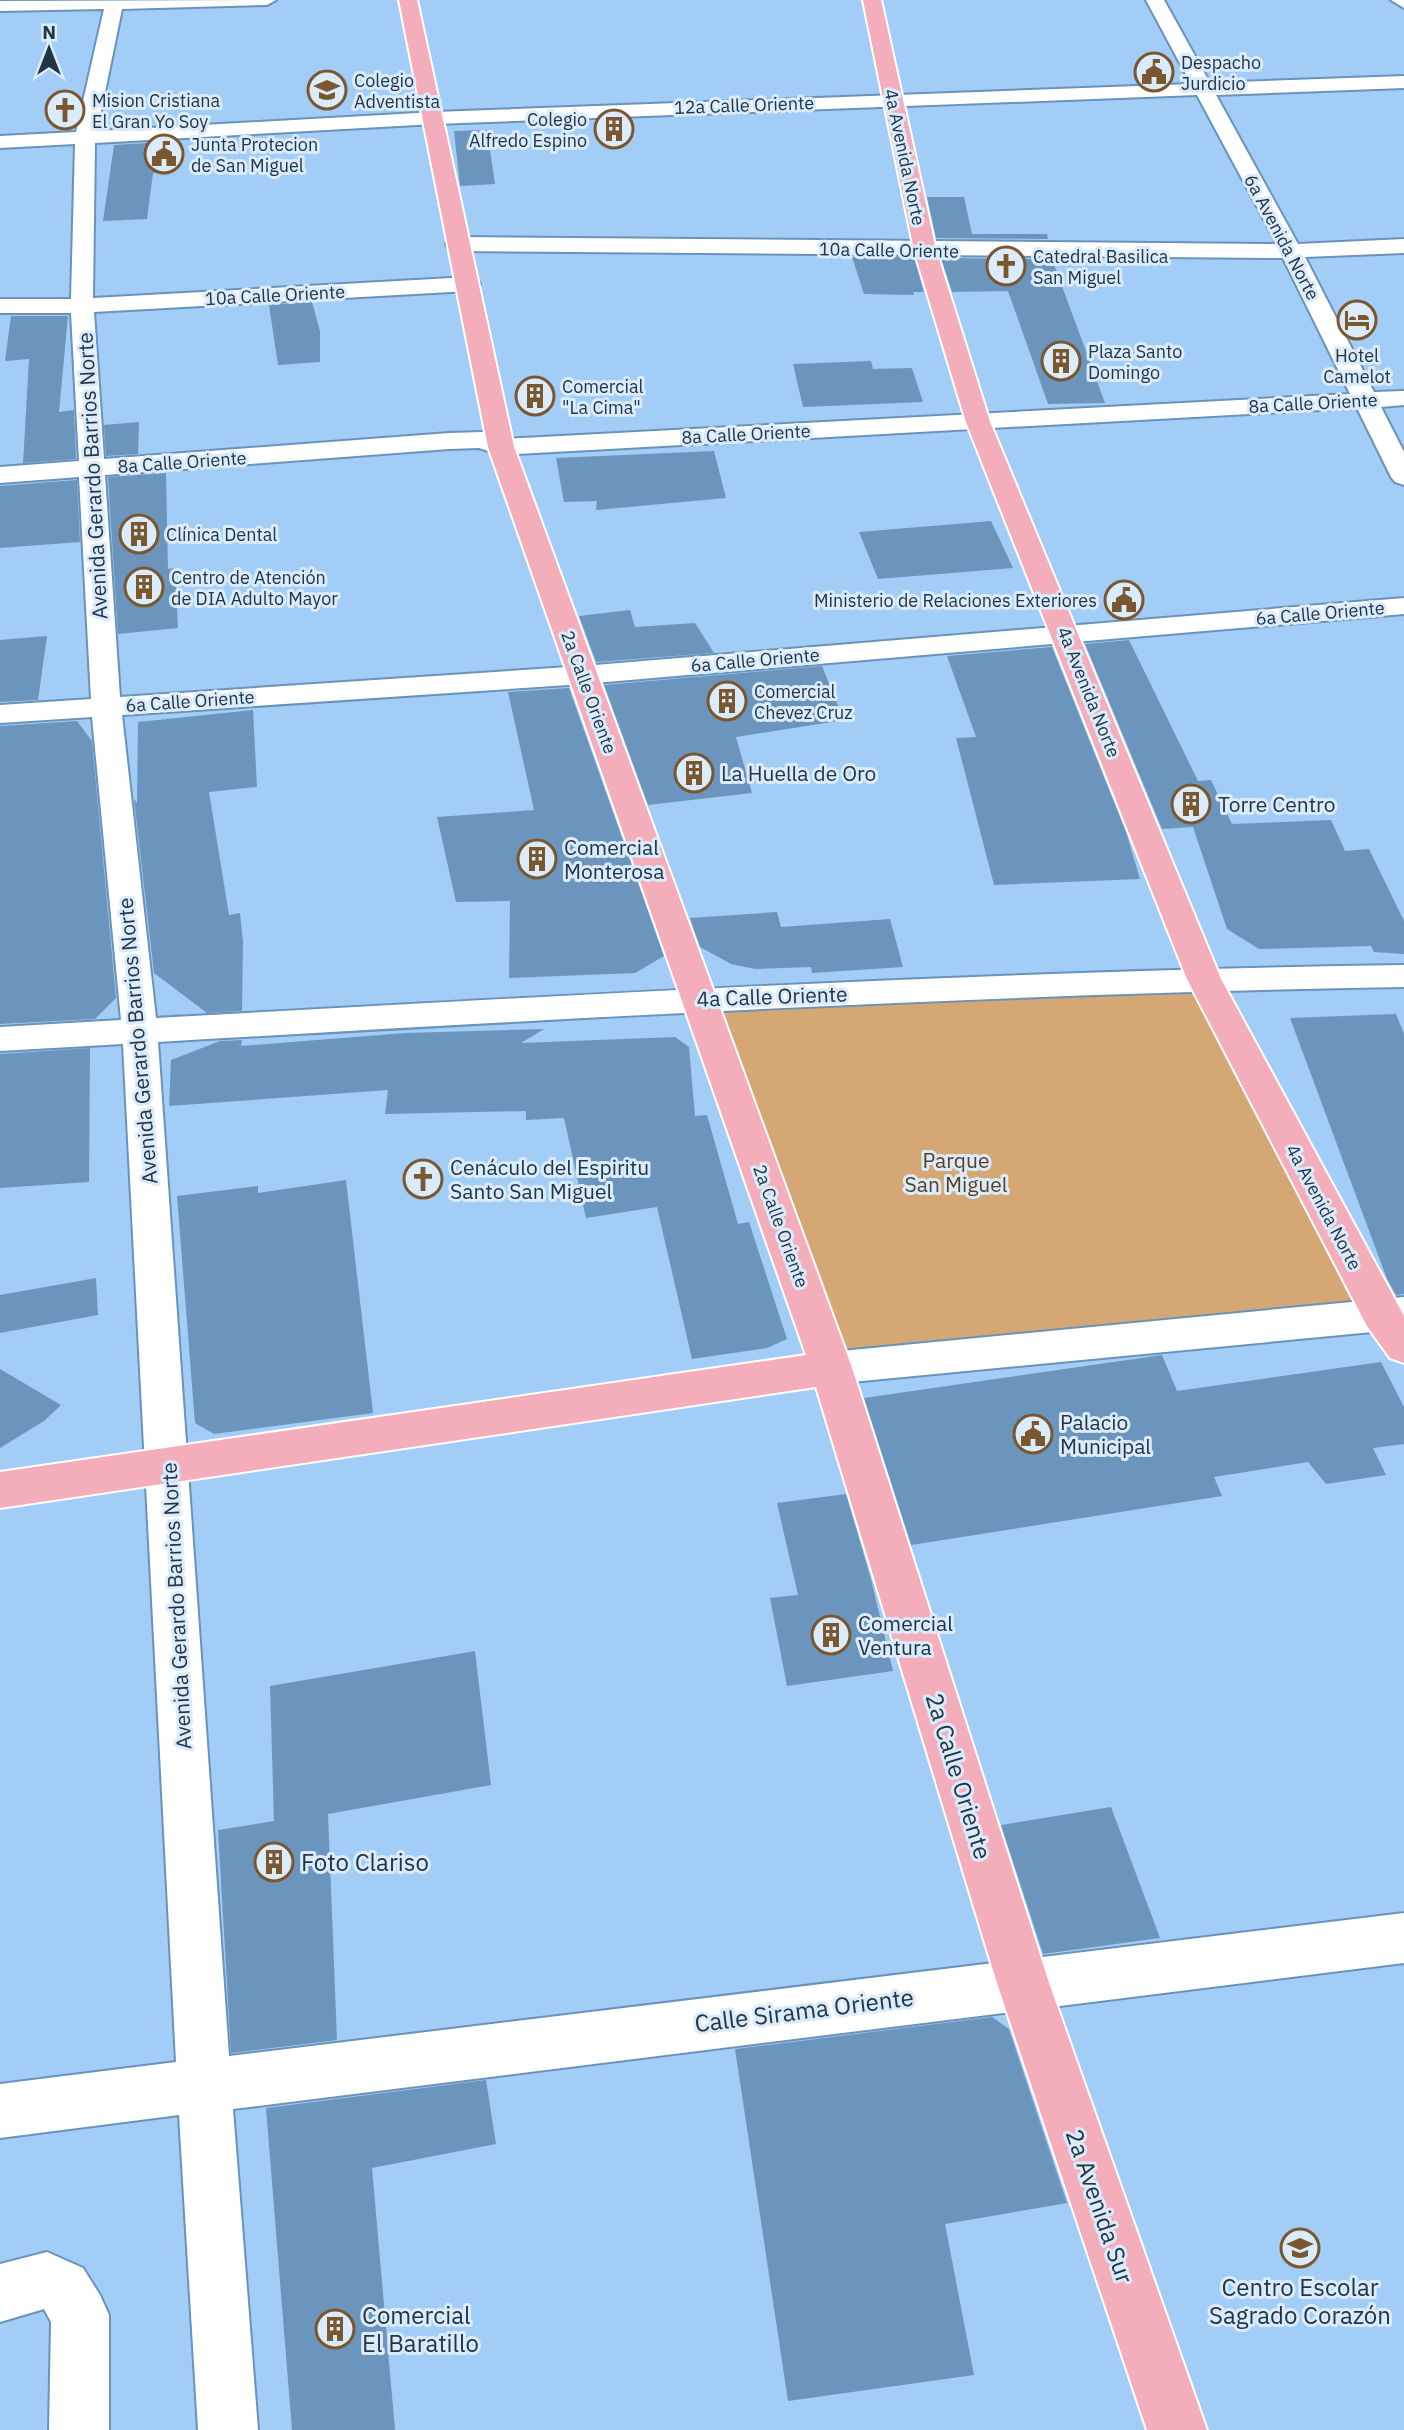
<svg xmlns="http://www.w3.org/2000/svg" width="1404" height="2430" font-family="'IBM Plex Sans',sans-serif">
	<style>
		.green { fill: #d5a774 }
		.building { fill: #6c95bd }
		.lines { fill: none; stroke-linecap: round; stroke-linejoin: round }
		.minor-casing { stroke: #6a93ba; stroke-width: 4 }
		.major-casing { stroke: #fff; stroke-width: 4 }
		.minor { fill: #fff; fill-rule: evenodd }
		.major { fill: #f3adbb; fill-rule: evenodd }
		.labels { text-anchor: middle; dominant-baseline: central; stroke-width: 6; stroke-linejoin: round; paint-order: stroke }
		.far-poi-label { font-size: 18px; fill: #233444; stroke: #daebfc; text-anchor: start }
		.far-street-label { font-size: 18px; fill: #233444; stroke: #daebfc }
		.street-label { font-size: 21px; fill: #233444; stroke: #daebfc }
		.poi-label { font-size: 21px; fill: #233444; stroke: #daebfc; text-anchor: start }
		.park-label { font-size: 21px; fill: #5a3e1e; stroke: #daebfc }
		.near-street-label { font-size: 24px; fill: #233444; stroke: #daebfc }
		.near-poi-label { font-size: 24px; fill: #233444; stroke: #daebfc; text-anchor: start }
	</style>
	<rect width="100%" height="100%" fill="#a2cdf7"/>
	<path class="green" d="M 1204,979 L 1381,1315 L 831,1368 L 700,999 Z"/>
	<g class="building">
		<path d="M 487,130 L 495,184 L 460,186 L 454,131 Z"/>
		<path d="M 165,142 L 162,172 L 153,173 L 147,219 L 103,221 L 114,145 Z"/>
		<path d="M 927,197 L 964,197 L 972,234 L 1047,234 L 1048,239 L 936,238 Z"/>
		<path d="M 852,257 L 914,257 L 924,292 L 913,292 L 914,295 L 864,294 Z"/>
		<path d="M 941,258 L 1052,259 L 1105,403 L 1048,404 L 1008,291 L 952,292 Z"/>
		<path d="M 312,302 L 320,331 L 320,362 L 278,365 L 269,305 Z"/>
		<path d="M 11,316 L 68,316 L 59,412 L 74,410 L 76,459 L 23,463 L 29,359 L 5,361 Z"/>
		<path d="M 871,361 L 873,369 L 912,368 L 923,402 L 803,407 L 793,364 Z"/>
		<path d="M 139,422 L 138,454 L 106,456 L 104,425 Z"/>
		<path d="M 714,451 L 726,498 L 596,510 L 597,501 L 564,502 L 556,458 Z"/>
		<path d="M 166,473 L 168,569 L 175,568 L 178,628 L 118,634 L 108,477 Z"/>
		<path d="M 77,480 L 80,542 L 0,548 L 0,486 Z"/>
		<path d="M 991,521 L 1013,568 L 878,579 L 859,532 Z"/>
		<path d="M 630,610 L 635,627 L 695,623 L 714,653 L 596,662 L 579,616 Z"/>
		<path d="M 47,636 L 38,700 L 0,702 L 0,640 Z"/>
		<path d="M 1129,640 L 1198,781 L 1211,780 L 1232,824 L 1331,820 L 1345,851 L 1369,849 L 1404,921 L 1404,954 L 1374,952 L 1371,946 L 1259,949 L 1227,929 L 1193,827 L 1162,829 L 1085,644 Z"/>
		<path d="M 1052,647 L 1126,832 L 1140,879 L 994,885 L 956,738 L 976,737 L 947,656 Z"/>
		<path d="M 822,666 L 844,720 L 736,737 L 752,793 L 648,805 L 604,685 Z"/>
		<path d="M 569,688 L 664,956 L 635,973 L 509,978 L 510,901 L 456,902 L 437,817 L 534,810 L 508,692 Z"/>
		<path d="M 253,710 L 257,787 L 209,792 L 229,915 L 240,913 L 243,942 L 242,1011 L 207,1013 L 154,973 L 134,799 L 137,803 L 138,722 Z"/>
		<path d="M 77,721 L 92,741 L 116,998 L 95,1019 L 0,1024 L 0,726 Z"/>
		<path d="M 777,912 L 781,927 L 890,919 L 903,967 L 812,973 L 811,967 L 755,969 L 731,964 L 700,947 L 690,918 Z"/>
		<path d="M 1396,1014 L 1404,1034 L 1404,1294 L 1396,1295 L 1387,1279 L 1290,1018 Z"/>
		<path d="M 544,1029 L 521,1043 L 675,1037 L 689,1047 L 695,1116 L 707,1115 L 738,1224 L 749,1222 L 787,1339 L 767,1348 L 692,1359 L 657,1207 L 586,1218 L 564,1118 L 526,1120 L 526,1111 L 385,1114 L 388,1090 L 169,1106 L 171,1060 L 220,1041 L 242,1040 L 241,1046 L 405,1033 Z"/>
		<path d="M 90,1048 L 89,1182 L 0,1188 L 0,1054 Z"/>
		<path d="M 346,1180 L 373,1413 L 214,1434 L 195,1423 L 177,1196 L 258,1186 L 258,1193 Z"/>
		<path d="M 96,1278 L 98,1315 L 0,1333 L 0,1295 Z"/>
		<path d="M 1162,1355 L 1177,1391 L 1381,1362 L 1404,1407 L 1404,1444 L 1373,1448 L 1386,1475 L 1326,1484 L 1308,1462 L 1214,1477 L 1222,1496 L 911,1545 L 864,1398 Z"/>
		<path d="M 0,1369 L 61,1405 L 44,1421 L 0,1448 Z"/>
		<path d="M 846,1494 L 871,1579 L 893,1671 L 787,1686 L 770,1598 L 798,1595 L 777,1503 Z"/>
		<path d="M 475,1651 L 491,1785 L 328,1814 L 337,2040 L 231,2053 L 218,1830 L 274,1821 L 270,1686 Z"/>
		<path d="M 1111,1807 L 1160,1938 L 1043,1954 L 1001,1825 Z"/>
		<path d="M 992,2017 L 1009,2029 L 1067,2203 L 945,2224 L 974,2375 L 788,2401 L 735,2049 Z"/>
		<path d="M 486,2080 L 496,2144 L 372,2168 L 395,2430 L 292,2430 L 266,2108 Z"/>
	</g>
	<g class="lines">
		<defs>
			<g id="minor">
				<path d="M 276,0 L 267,5 L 122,9 L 97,131 L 435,112 L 1191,84 L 1146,0 L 1164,0 L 1210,83 L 1404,76 L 1404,88 L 1216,95 L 1298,244 L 1404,239 L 1404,253 L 1305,257 L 1374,392 L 1404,391 L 1404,405 L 1381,407 L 1404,452 L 1404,485 L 1395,482 L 1391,477 L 1357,408 L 501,455 L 479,448 L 449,449 L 105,475 L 120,697 L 583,666 L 1404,598 L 1404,614 L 583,684 L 122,715 L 156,1018 C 572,995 988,971 1404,965 L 1404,987 C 988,994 573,1018 158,1042 L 229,2056 L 1404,1913 L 1404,1963 L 233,2109 L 258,2430 L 198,2430 L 179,2115 L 0,2138 L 0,2084 L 176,2062 L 123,1044 L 0,1051 L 0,1027 L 121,1020 L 92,717 L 0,723 L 0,705 L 91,699 L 79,477 L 0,483 L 0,467 L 79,461 L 71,313 L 0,313 L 0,299 L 71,299 L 75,144 L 0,148 L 0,136 L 76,132 L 104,9 L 0,11 L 0,1 ZM 1197,95 L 1277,244 L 457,237 L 449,239 L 446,244 L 449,249 L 457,251 L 1283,258 L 1350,394 L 504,439 L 482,432 L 449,433 L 104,459 L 94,312 L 469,291 L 477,289 L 480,284 L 477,279 L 469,277 L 93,298 L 95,143 L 435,124 Z"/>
				<path d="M 1391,0 L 1404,0 L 1404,8 Z"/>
				<path d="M 1404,1297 L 1404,1329 L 831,1384 L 816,1380 L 810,1368 L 816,1356 L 831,1352 Z"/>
				<path d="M 47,2252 L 83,2268 L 100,2295 L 109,2315 L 109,2430 L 49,2430 L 51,2322 L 44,2309 L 0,2322 L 0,2264 Z"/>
			</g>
			<g id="major">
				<path d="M 399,0 L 417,0 L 514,447 L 852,1368 L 1049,1983 L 1207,2430 L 1147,2430 L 997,1983 L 816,1387 L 0,1508 L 0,1472 L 806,1355 L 488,447 Z"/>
				<path d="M 863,0 L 881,0 L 936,250 L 990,422 L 1221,979 L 1404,1316 L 1404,1363 L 1390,1358 L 1367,1326 L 1187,979 L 966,422 L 914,250 Z"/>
			</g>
		</defs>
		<use href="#minor" class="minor-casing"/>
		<use href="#major" class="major-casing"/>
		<use href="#minor" class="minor"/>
		<use href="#major" class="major"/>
	</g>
	<defs>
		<symbol id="civic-ring" viewBox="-11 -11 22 22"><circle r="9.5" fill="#daebfc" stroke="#7a572f" stroke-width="1.5"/><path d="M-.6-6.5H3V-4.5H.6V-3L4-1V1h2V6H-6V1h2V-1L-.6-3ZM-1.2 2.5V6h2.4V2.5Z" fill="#7a572f"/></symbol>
		<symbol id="university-ring" viewBox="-11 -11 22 22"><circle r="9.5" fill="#daebfc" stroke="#7a572f" stroke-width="1.5"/><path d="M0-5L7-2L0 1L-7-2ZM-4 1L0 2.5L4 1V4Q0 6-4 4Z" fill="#7a572f"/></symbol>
		<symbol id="church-ring" viewBox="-11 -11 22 22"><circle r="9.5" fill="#daebfc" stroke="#7a572f" stroke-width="1.5"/><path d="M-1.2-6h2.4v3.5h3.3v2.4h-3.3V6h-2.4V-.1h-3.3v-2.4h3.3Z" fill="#7a572f"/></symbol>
		<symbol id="building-ring" viewBox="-11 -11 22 22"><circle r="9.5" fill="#daebfc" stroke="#7a572f" stroke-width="1.5"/><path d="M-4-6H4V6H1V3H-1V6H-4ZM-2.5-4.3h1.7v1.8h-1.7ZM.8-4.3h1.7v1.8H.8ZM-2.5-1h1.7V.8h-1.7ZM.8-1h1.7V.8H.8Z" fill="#7a572f"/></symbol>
		<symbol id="hotel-ring" viewBox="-11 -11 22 22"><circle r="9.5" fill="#daebfc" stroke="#7a572f" stroke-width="1.5"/><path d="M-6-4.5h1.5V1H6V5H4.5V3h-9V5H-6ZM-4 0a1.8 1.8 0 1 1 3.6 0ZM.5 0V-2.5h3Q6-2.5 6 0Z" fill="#7a572f"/></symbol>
		<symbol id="school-ring" viewBox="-11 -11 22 22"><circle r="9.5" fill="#daebfc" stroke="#7a572f" stroke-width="1.5"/><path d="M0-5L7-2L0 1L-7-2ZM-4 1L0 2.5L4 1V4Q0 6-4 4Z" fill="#7a572f"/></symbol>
	</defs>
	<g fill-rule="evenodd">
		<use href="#civic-ring" x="1132" y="50" width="44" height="44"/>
		<use href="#university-ring" x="305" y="68" width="44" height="44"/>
		<use href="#church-ring" x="43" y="88" width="44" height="44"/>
		<use href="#building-ring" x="592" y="107" width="44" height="44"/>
		<use href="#civic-ring" x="142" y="132" width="44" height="44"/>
		<use href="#church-ring" x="984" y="244" width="44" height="44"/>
		<use href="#hotel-ring" x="1335" y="298" width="44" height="44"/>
		<use href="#building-ring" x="1039" y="339" width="44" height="44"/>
		<use href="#building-ring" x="513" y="374" width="44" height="44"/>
		<use href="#building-ring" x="117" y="512" width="44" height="44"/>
		<use href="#building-ring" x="122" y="565" width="44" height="44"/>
		<use href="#civic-ring" x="1102" y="578" width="44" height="44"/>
		<use href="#building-ring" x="705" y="679" width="44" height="44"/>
		<use href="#building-ring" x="672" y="751" width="44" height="44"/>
		<use href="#building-ring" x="1169" y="782" width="44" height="44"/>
		<use href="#building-ring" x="515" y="837" width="44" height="44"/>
		<use href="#church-ring" x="401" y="1157" width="44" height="44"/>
		<use href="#civic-ring" x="1011" y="1412" width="44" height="44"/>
		<use href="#building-ring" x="809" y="1613" width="44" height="44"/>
		<use href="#building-ring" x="252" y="1840" width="44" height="44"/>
		<use href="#school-ring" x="1278" y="2226" width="44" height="44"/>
		<use href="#building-ring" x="313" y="2307" width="44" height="44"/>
	</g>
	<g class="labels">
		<g class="far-poi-label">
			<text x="1181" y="62">Despacho<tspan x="1181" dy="21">Jurdicio</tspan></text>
			<text x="354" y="80">Colegio<tspan x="354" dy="21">Adventista</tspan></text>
			<text x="92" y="100">Mision Cristiana<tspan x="92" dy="21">El Gran Yo Soy</tspan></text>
			<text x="587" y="119" text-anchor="end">Colegio<tspan x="587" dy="21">Alfredo Espino</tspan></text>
			<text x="191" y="144">Junta Protecion<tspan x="191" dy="21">de San Miguel</tspan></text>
			<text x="1033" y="256">Catedral Basilica<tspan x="1033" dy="21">San Miguel</tspan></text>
			<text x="1088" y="351">Plaza Santo<tspan x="1088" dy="21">Domingo</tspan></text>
			<text x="1357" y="355" text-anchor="middle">Hotel<tspan x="1357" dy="21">Camelot</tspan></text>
			<text x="562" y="386">Comercial<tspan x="562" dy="21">"La Cima"</tspan></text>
			<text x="166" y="534">Clínica Dental</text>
			<text x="171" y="577">Centro de Atención<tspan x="171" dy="21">de DIA Adulto Mayor</tspan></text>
			<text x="1097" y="600" text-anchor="end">Ministerio de Relaciones Exteriores</text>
			<text x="754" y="691">Comercial<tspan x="754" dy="21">Chevez Cruz</tspan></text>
		</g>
		<g class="far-street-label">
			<text transform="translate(744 105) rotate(-2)">12a Calle Oriente</text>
			<text transform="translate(905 157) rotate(78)">4a Avenida Norte</text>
			<text transform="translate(1282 237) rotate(62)">6a Avenida Norte</text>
			<text transform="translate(889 250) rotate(1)">10a Calle Oriente</text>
			<text transform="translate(275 295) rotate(-3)">10a Calle Oriente</text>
			<text transform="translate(1313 403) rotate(-3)">8a Calle Oriente</text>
			<text transform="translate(746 434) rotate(-3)">8a Calle Oriente</text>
			<text transform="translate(182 462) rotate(-4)">8a Calle Oriente</text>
			<text transform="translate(1320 613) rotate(-5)">6a Calle Oriente</text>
			<text transform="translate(755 660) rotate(-5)">6a Calle Oriente</text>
			<text transform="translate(589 692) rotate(70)">2a Calle Oriente</text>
			<text transform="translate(1089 692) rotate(68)">4a Avenida Norte</text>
			<text transform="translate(190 701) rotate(-4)">6a Calle Oriente</text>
			<text transform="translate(1324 1207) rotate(62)">4a Avenida Norte</text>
			<text transform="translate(781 1226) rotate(70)">2a Calle Oriente</text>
		</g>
		<g class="street-label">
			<text transform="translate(92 476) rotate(-93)">Avenida Gerardo Barrios Norte</text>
			<text transform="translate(772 996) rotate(-2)">4a Calle Oriente</text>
			<text transform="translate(137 1041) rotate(-95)">Avenida Gerardo Barrios Norte</text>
			<text transform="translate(176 1606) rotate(-93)">Avenida Gerardo Barrios Norte</text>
		</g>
		<g class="poi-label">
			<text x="721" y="773">La Huella de Oro</text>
			<text x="1218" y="804">Torre Centro</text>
			<text x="564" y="847">Comercial<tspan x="564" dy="24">Monterosa</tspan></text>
			<text x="450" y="1167">Cenáculo del Espiritu<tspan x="450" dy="24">Santo San Miguel</tspan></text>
			<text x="1060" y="1422">Palacio<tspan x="1060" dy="24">Municipal</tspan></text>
			<text x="858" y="1623">Comercial<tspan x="858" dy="24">Ventura</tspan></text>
		</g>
		<g class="park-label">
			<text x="956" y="1160">Parque<tspan x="956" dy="24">San Miguel</tspan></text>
		</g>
		<g class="near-street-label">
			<text transform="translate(959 1776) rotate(73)">2a Calle Oriente</text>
			<text transform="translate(804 2010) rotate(-7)">Calle Sirama Oriente</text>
			<text transform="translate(1100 2206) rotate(71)">2a Avenida Sur</text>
		</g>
		<g class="near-poi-label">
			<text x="301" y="1862">Foto Clariso</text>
			<text x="1300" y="2287" text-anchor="middle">Centro Escolar<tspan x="1300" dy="28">Sagrado Corazón</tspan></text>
			<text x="362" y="2315">Comercial<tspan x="362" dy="28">El Baratillo</tspan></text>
		</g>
	</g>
	<g transform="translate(49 49)" stroke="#daebfc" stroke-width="5" paint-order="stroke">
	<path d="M0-5L12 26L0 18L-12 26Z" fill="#233444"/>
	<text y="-10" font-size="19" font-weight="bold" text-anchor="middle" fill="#233444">N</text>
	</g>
</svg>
